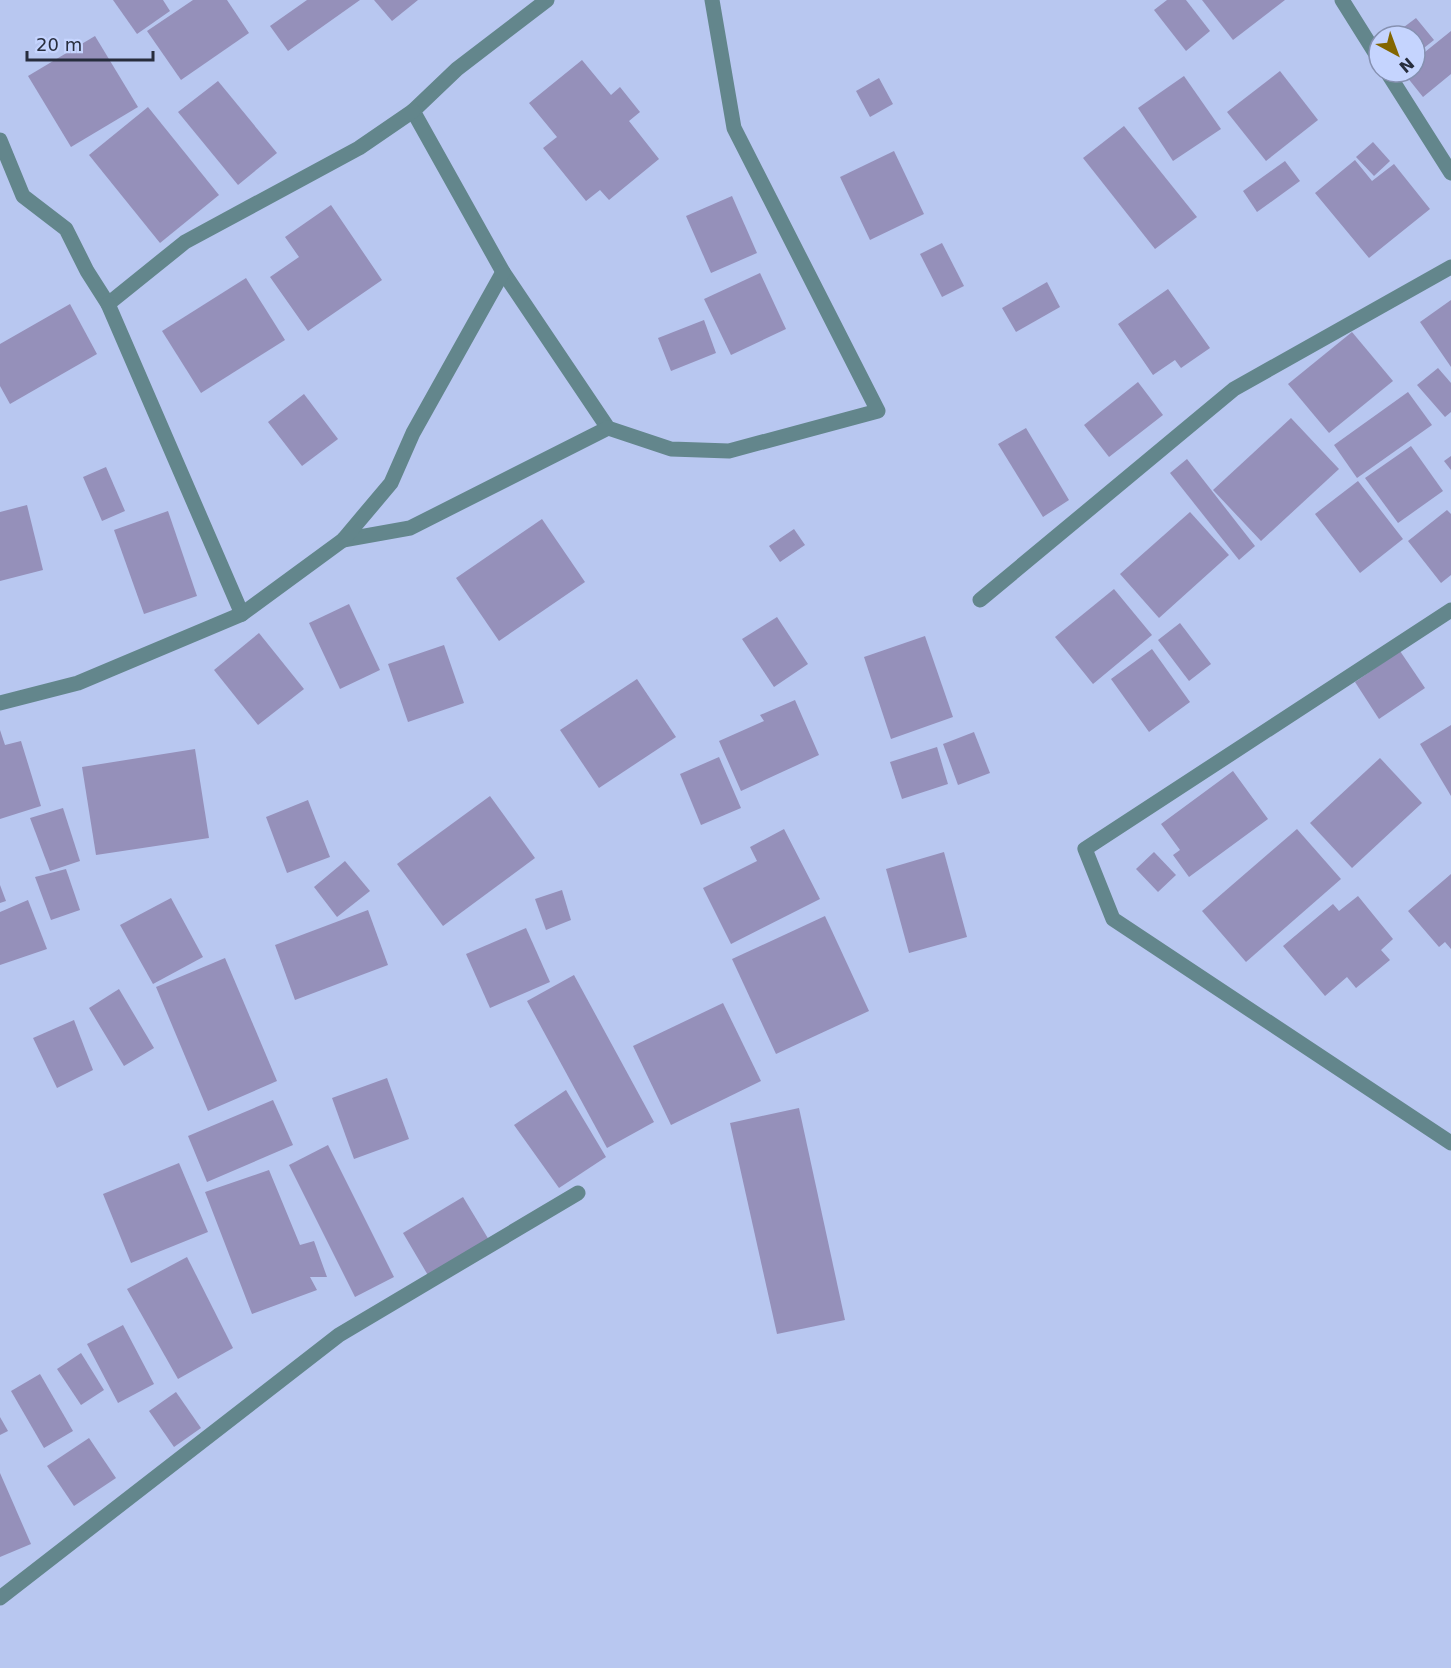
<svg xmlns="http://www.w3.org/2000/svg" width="1451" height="1668" font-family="'DejaVu Sans',sans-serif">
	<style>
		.building { fill: #9590ba }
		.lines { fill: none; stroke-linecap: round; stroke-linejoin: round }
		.minor { stroke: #63868c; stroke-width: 15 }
	</style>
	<rect width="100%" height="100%" fill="#b8c7f0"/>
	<g class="building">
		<path d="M 113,0 L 163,0 L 170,11 L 137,34 Z"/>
		<path d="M 193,0 L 227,0 L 249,33 L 181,80 L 147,31 Z"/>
		<path d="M 307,0 L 360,0 L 288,51 L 270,26 Z"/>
		<path d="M 374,0 L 418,0 L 392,21 Z"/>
		<path d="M 1167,0 L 1186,0 L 1210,31 L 1186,51 L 1154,10 Z"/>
		<path d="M 1202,0 L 1285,0 L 1233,40 Z"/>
		<path d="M 1416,18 L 1434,40 L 1415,55 L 1415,36 L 1392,36 Z"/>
		<path d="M 1451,31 L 1451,74 L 1423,97 L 1403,72 L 1415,72 L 1415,60 Z"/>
		<path d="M 95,36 L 138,107 L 71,147 L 28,76 Z"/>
		<path d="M 582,60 L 611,95 L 620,87 L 640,112 L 629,121 L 659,159 L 609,200 L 600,190 L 586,201 L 543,148 L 557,137 L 529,103 Z"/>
		<path d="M 1280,71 L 1318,120 L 1266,161 L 1227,112 Z"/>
		<path d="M 1184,76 L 1221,129 L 1173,161 L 1138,108 Z"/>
		<path d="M 879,78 L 893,104 L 870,117 L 856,91 Z"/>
		<path d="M 218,81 L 277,153 L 238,185 L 178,112 Z"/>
		<path d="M 148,107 L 219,195 L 160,243 L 89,155 Z"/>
		<path d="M 1124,126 L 1197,217 L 1155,249 L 1083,158 Z"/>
		<path d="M 1373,142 L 1390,161 L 1374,176 L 1356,157 Z"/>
		<path d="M 894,151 L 924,214 L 870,240 L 840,177 Z"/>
		<path d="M 1355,160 L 1372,181 L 1394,164 L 1430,209 L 1369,258 L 1315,193 Z"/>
		<path d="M 1285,161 L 1300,181 L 1257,212 L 1243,191 Z"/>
		<path d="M 732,196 L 757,253 L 711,273 L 686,216 Z"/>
		<path d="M 331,205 L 382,280 L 308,331 L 270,277 L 299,257 L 285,237 Z"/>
		<path d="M 942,243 L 964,286 L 942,297 L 920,254 Z"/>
		<path d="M 760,273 L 786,329 L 731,355 L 704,299 Z"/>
		<path d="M 246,278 L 285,340 L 201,393 L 162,331 Z"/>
		<path d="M 1047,282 L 1060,307 L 1016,332 L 1002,308 Z"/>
		<path d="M 1168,289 L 1210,348 L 1181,368 L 1175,360 L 1153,375 L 1118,324 Z"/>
		<path d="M 1451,300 L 1451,367 L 1420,322 Z"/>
		<path d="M 70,304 L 97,354 L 10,404 L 0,386 L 0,344 Z"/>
		<path d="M 704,320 L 716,353 L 671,371 L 658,338 Z"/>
		<path d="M 1352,332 L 1393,381 L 1329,433 L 1288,384 Z"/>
		<path d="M 1438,368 L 1451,383 L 1451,412 L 1445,417 L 1417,385 Z"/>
		<path d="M 1138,382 L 1163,415 L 1109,457 L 1084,425 Z"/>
		<path d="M 1408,392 L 1432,425 L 1357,478 L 1334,445 Z"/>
		<path d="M 304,394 L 338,439 L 302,466 L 268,422 Z"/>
		<path d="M 1291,418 L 1339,469 L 1261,541 L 1213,490 Z"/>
		<path d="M 1026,428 L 1069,500 L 1043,517 L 998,444 Z"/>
		<path d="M 1411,446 L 1443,491 L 1398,523 L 1365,478 Z"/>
		<path d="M 1451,456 L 1451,470 L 1444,461 Z"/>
		<path d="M 1187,459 L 1255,546 L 1239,560 L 1170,473 Z"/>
		<path d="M 106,467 L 125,511 L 102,521 L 83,477 Z"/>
		<path d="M 1358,481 L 1403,539 L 1360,573 L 1315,514 Z"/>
		<path d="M 27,505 L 43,570 L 0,581 L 0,512 Z"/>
		<path d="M 1447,510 L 1451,514 L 1451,575 L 1441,583 L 1408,541 Z"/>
		<path d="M 168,511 L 197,596 L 144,614 L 114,530 Z"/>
		<path d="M 1190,512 L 1229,555 L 1159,618 L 1120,574 Z"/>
		<path d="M 542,519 L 585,582 L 499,641 L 456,578 Z"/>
		<path d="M 794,529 L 805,545 L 780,562 L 769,546 Z"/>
		<path d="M 1114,589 L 1152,635 L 1093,684 L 1055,637 Z"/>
		<path d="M 349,604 L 380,670 L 340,689 L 309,623 Z"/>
		<path d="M 777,617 L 808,664 L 774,687 L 742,639 Z"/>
		<path d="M 1180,623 L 1211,664 L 1189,681 L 1158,640 Z"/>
		<path d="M 259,633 L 304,689 L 258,725 L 214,670 Z"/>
		<path d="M 925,636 L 953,717 L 891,739 L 864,657 Z"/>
		<path d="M 444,645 L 464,703 L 408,722 L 388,664 Z"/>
		<path d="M 1152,649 L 1190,702 L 1149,732 L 1111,679 Z"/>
		<path d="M 1400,651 L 1425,688 L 1379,719 L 1355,682 Z"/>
		<path d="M 637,679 L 676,737 L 599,788 L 560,730 Z"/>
		<path d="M 795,700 L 819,755 L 741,791 L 719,741 L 764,721 L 760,715 Z"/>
		<path d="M 1451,725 L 1451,796 L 1420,744 Z"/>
		<path d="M 0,730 L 5,745 L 21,741 L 41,806 L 0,819 Z"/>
		<path d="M 974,732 L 990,773 L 958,785 L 943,744 Z"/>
		<path d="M 937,747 L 948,784 L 902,799 L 890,762 Z"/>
		<path d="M 195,749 L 209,838 L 96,855 L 82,767 Z"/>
		<path d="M 719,757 L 741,808 L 701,825 L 680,774 Z"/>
		<path d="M 1380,758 L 1422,803 L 1352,868 L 1310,823 Z"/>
		<path d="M 1233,771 L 1268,819 L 1189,877 L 1173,855 L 1180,850 L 1161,824 Z"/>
		<path d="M 490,796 L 535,858 L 443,926 L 397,864 Z"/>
		<path d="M 308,800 L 330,857 L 287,873 L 266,817 Z"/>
		<path d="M 63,808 L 80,861 L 50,871 L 30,818 Z"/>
		<path d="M 784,829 L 820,899 L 731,944 L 703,888 L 757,861 L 750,847 Z"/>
		<path d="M 1297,829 L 1341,879 L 1246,962 L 1202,911 Z"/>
		<path d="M 944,852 L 967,937 L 909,953 L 886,869 Z"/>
		<path d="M 1154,852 L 1176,875 L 1158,892 L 1136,869 Z"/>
		<path d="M 345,861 L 370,891 L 337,917 L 314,887 Z"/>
		<path d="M 66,869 L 80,910 L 51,920 L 35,877 Z"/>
		<path d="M 1451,874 L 1451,949 L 1445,942 L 1439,947 L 1408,911 Z"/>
		<path d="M 0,885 L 6,901 L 0,903 Z"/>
		<path d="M 562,890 L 571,920 L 546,930 L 535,899 Z"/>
		<path d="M 1358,896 L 1393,939 L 1381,950 L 1390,960 L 1356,988 L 1347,977 L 1325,996 L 1283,946 L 1333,904 L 1339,911 Z"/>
		<path d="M 171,898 L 203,957 L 153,984 L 120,925 Z"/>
		<path d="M 28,900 L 47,949 L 0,965 L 0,912 Z"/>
		<path d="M 368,910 L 388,965 L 295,1000 L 275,945 Z"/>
		<path d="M 825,916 L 869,1011 L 776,1054 L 732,959 Z"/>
		<path d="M 526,928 L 550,982 L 490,1008 L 466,954 Z"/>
		<path d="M 225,958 L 277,1081 L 208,1111 L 156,987 Z"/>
		<path d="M 574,975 L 654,1122 L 607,1148 L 527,1001 Z"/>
		<path d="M 119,989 L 154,1048 L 124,1066 L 89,1008 Z"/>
		<path d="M 723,1003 L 761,1081 L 671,1125 L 633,1046 Z"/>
		<path d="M 74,1020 L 93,1070 L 57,1088 L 33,1038 Z"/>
		<path d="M 387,1078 L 409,1139 L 354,1159 L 332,1098 Z"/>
		<path d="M 566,1090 L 606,1157 L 559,1188 L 514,1125 Z"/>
		<path d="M 273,1100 L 293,1145 L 207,1182 L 188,1136 Z"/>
		<path d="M 799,1108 L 845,1320 L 777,1334 L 730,1123 Z"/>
		<path d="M 328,1145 L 394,1277 L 355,1297 L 289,1165 Z"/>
		<path d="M 179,1163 L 208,1232 L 131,1263 L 103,1194 Z"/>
		<path d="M 269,1170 L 300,1245 L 314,1241 L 327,1277 L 310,1277 L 317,1290 L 252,1314 L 205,1192 Z"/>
		<path d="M 463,1197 L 489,1240 L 429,1277 L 403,1233 Z"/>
		<path d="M 187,1257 L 233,1348 L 178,1379 L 127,1289 Z"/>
		<path d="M 123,1325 L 154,1384 L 118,1403 L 87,1344 Z"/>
		<path d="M 81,1353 L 104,1390 L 81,1405 L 57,1369 Z"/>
		<path d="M 40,1374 L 73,1431 L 44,1448 L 11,1391 Z"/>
		<path d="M 176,1392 L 201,1428 L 174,1447 L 149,1411 Z"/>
		<path d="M 0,1417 L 8,1431 L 0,1435 Z"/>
		<path d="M 89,1438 L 116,1478 L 74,1506 L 47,1466 Z"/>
		<path d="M 0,1473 L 31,1544 L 0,1557 Z"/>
	</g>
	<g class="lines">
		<g class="minor">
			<path d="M 547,0 L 457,69 L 413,111 L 503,272 L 608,428 L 671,449 L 729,451 L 878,411 L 734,128 L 712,0"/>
			<path d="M 1342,0 L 1379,59"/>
			<path d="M 1387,72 L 1451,173"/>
			<path d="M 0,140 L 23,196 L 66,229 L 87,271 L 108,304 L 185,242 L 359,148 L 413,111"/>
			<path d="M 108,304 L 242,614"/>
			<path d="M 343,540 L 410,528 L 608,428"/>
			<path d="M 980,600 L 1234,389 L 1451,267"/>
			<path d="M 1451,610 L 1085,849 L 1113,919 L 1451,1143"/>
			<path d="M 0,703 L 78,683 L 242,614 L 343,540 L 391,483 L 413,433 L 503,272"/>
			<path d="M 0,1598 L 339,1335 L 578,1193"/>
		</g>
	</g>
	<g transform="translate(1397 54) rotate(139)"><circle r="28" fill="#c5d4fe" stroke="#8691b1" stroke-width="1.5"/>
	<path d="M0-4.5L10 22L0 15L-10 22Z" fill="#836600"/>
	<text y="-9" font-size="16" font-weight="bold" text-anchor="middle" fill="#272d3d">N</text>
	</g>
	<path d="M27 51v9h126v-9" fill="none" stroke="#272d3d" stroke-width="3"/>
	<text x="36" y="51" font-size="18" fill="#272d3d" stroke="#c5d4fe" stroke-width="4.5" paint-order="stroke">20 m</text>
</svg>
